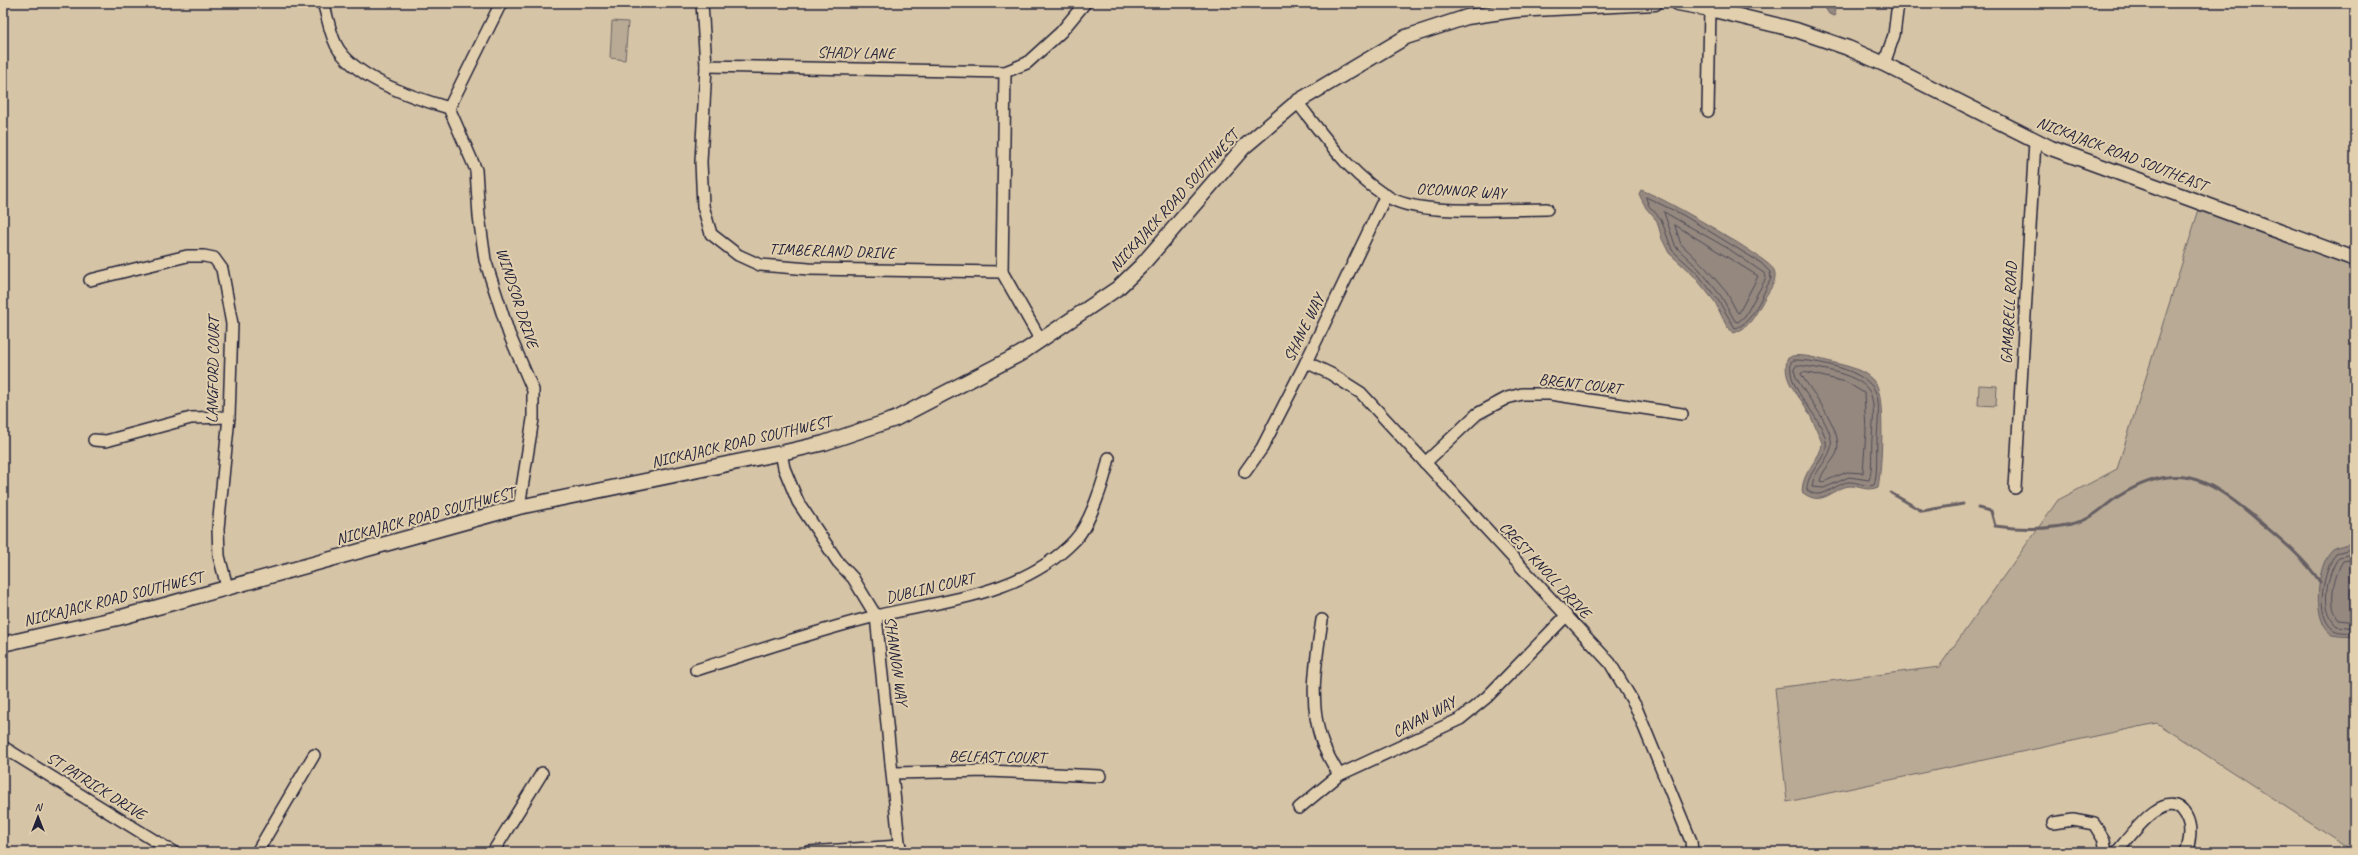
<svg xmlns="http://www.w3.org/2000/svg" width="2358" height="855" font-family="Caveat,sans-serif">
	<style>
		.green { fill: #b8aa94; stroke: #6d6668 }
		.water { fill: #94887f; stroke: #665f64 }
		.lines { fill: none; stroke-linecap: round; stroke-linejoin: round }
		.shore { stroke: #504b56; stroke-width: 1 }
		.stream { stroke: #665f64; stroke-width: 3 }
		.minor-casing { stroke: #22223b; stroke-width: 14 }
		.tertiary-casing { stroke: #22223b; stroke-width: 17 }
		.minor { stroke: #e1cfad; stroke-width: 11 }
		.tertiary { stroke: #e1cfad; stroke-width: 14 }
		.labels { text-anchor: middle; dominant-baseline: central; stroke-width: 4; stroke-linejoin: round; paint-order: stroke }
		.street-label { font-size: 16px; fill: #22223b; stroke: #e1cfad }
	</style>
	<rect width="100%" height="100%" fill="#d6c4a6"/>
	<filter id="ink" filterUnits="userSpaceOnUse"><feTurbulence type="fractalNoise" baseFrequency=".025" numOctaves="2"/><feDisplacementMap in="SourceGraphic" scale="8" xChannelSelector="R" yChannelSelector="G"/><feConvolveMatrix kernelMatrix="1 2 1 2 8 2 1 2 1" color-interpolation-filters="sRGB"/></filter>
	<g filter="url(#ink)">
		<g class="green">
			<path d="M 612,21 L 628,22 L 625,60 L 610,58 Z"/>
			<path d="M 2201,203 L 2355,256 L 2355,852 L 2157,723 L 1787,802 L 1775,688 L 1939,667 L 2058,500 L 2117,469 Z"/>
			<path d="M 1979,385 L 1997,386 L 1996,406 L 1978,405 Z"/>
		</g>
		<g class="water">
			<path d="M 1822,3 L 1832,3 L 1836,15 L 1834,16 L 1829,14 Z"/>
			<path d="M 1641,190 C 1659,195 1767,257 1774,270 C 1779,281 1766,294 1762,303 C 1754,317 1749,328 1734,333 L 1727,327 L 1715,302 L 1694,276 L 1669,253 L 1662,239 L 1657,221 L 1646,208 L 1639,194 Z"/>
			<path d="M 1792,356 C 1804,354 1819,359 1831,362 C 1846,366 1866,369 1876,384 C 1885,397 1882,470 1878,487 C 1867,492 1860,486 1850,486 C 1833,487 1823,509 1802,492 C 1802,470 1822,458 1822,443 C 1817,430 1812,418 1805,406 C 1794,389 1783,380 1787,359 Z"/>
			<path d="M 2351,543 L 2355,544 L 2355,637 C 2349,636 2339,637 2333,635 C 2311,624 2316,563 2333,549 C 2338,546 2345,545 2351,543 Z"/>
		</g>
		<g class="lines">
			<g class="shore">
				<path d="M 1646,197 L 1683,215 L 1761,263 L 1770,272 L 1771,279 C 1762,294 1753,324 1735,328 L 1718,300 L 1697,273 L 1672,250 L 1661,219 L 1649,206 Z"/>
				<path d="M 1664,212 L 1729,249 L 1765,274 L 1766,278 L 1745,316 L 1738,322 L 1735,321 L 1721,296 L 1700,270 L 1676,247 Z"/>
				<path d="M 1675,225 L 1758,276 L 1739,313 L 1737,312 L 1727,293 L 1705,267 L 1681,244 Z"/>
				<path d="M 1794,360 C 1816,360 1868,370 1876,393 C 1881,406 1877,428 1877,442 C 1876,455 1878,473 1874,485 C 1865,488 1857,481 1848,482 C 1835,484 1821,502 1807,490 C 1806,472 1829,457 1826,442 C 1822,414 1786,391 1791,362 Z"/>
				<path d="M 1797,365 C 1816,368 1864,373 1871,395 C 1875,407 1873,425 1872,438 C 1871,450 1873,469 1869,480 L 1849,477 L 1824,488 L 1812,487 C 1813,473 1825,464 1830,451 C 1839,431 1804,395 1796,377 L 1794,370 Z"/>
				<path d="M 1804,372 L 1846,382 L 1864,393 L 1866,431 L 1863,473 L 1847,472 L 1823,482 L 1820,481 C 1822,470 1833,462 1837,452 C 1843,431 1815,396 1804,379 L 1801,374 Z"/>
				<path d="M 2355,548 L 2336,553 C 2324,569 2313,616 2334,630 C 2339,633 2349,632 2355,633"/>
				<path d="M 2355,553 L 2339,557 C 2327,573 2319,611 2337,626 L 2355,628"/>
				<path d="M 2355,559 L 2343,561 C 2334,575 2327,607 2339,620 L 2355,622"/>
			</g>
			<g class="stream">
				<path d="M 1891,493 L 1922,511 L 1963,504"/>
				<path d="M 1978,508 L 1991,511 L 1995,526 C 2023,530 2054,530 2082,521 C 2096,516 2106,504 2119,496 C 2175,461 2205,476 2252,515 C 2276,536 2302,555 2320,582"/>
			</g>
			<defs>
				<g id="minor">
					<path d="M 323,3 C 328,17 330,37 339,50 C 361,81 415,98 449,108 L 476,170 L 479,216 L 485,260 L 509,334 L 533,390 L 533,419 L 519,507"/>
					<path d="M 702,3 L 706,66 L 701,162 L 703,206 L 711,234 L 738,255 L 760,265 L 809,269 L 1002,272 L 1040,339"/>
					<path d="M 1884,64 L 1894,35 L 1898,3"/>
					<path d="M 706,66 L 1005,72 L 1027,63 L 1061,32 L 1085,3"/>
					<path d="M 1297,102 C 1323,135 1354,180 1392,199 C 1425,216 1508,209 1547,209"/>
					<path d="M 449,108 L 501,3"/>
					<path d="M 1708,111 L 1710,9"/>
					<path d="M 1002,272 L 1005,72"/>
					<path d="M 90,280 L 187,256 L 204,256 L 214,258 L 222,269 L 232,324 L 229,417 L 218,528 L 219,556 L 227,587"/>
					<path d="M 1306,362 L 1331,374 L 1361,393 L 1610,663 L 1635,705 L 1691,841 L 1692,852"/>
					<path d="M 94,440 L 106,441 L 191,418 L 229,417"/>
					<path d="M 781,453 L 784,468 L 798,502 L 838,562 L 853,578 L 876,616 L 900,852"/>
					<path d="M 1425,463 L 1477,414 L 1507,398 L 1522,394 L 1550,394 L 1682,414"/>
					<path d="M 1245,472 L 1262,448 L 1306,362 L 1386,195"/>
					<path d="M 2015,488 L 2035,141"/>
					<path d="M 1322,620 C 1316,661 1308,701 1322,742 C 1326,753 1333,764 1339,775"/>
					<path d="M 696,670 C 755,652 815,631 876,616 C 944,600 1022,595 1074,541 C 1090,525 1104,481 1109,458"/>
					<path d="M 3,747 L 173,852"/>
					<path d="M 894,773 L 988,771 L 1100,776"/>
					<path d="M 1299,808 L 1339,775 L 1460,719 L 1487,697 L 1566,616"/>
					<path d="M 2053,823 L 2073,820 L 2094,824 L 2104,840 L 2106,852"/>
					<path d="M 257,852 L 314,755"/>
					<path d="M 493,852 L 542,773"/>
					<path d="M 808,852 L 900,846"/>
					<path d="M 2117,852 C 2129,838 2167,782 2186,816 C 2192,827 2190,841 2186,852"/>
				</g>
				<g id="tertiary">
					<path d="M 1678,3 L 1710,9 L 1796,30 L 1848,48 L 1884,64 L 2051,148 L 2355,259"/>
					<path d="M 3,644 L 118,618 L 519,507 L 781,453 L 824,443 L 895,419 L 1020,354 L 1118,288 L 1141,266 L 1244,147 L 1297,102 L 1406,37 L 1467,17 L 1515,10 L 1655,3"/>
				</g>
			</defs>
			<use href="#minor" class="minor-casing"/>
			<use href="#tertiary" class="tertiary-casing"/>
			<use href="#minor" class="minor"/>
			<use href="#tertiary" class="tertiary"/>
		</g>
	</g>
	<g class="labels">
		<g class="street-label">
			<text transform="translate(856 53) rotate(1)">SHADY LANE</text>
			<text transform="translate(2122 154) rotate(21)">NICKAJACK ROAD SOUTHEAST</text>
			<text transform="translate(1461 191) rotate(3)">O'CONNOR WAY</text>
			<text transform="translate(1174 201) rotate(-48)">NICKAJACK ROAD SOUTHWEST</text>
			<text transform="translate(832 251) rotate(2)">TIMBERLAND DRIVE</text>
			<text transform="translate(517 298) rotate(72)">WINDSOR DRIVE</text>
			<text transform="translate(2009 313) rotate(-87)">GAMBRELL ROAD</text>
			<text transform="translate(1304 328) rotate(-64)">SHANE WAY</text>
			<text transform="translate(213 370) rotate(-89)">LANGFORD COURT</text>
			<text transform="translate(1580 384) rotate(7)">BRENT COURT</text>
			<text transform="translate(741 442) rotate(-13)">NICKAJACK ROAD SOUTHWEST</text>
			<text transform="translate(425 516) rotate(-15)">NICKAJACK ROAD SOUTHWEST</text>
			<text transform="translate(1545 570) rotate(47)">CREST KNOLL DRIVE</text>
			<text transform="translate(930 588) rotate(-13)">DUBLIN COURT</text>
			<text transform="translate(113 599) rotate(-14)">NICKAJACK ROAD SOUTHWEST</text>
			<text transform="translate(896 661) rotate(82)">SHANNON WAY</text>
			<text transform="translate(1424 717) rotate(-28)">CAVAN WAY</text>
			<text transform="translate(997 757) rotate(1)">BELFAST COURT</text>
			<text transform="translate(96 786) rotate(32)">ST PATRICK DRIVE</text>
		</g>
	</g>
	<rect width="2358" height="855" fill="none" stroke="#e1cfad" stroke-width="16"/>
	<rect x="8" y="8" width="2342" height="839" fill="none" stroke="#22223b" stroke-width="1.5" filter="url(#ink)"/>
	<g transform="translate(38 817)" stroke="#e1cfad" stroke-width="3" paint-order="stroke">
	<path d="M0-3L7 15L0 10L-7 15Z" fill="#22223b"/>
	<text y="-6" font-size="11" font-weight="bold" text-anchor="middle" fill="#22223b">N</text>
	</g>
</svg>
